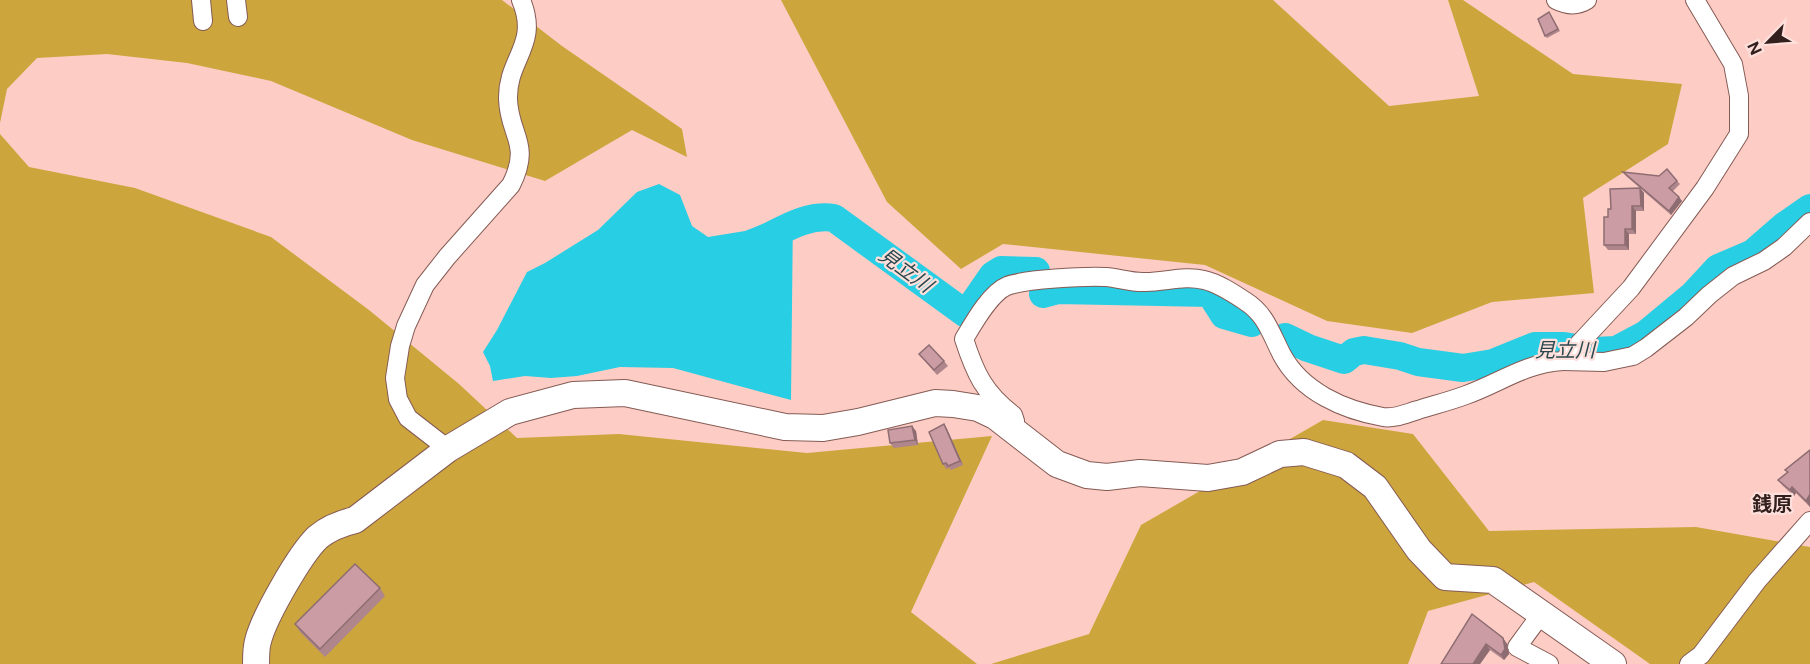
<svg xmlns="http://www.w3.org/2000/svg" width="1810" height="664" font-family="'Public Sans','Noto Sans JP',sans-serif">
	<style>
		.forest { fill: #cca63c }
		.water { fill: #27cee4 }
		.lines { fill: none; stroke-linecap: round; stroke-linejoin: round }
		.river { stroke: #27cee4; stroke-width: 28 }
		.street-casing { stroke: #855b55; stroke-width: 20 }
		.secondary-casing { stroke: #855b55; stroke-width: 28 }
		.street { stroke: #fff; stroke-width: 18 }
		.secondary { stroke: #fff; stroke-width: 26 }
		.wall { fill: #af868c }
		.shaded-wall { fill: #8e6d72 }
		.building { fill: #cb9ca3; stroke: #8e6d72; stroke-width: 1.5 }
		.labels { text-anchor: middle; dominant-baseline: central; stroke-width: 4.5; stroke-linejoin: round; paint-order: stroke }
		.water-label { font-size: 20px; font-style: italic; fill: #29484d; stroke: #fddfdb }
		.neighbourhood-label { font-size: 20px; font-weight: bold; fill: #32201e; stroke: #fddfdb }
	</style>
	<rect width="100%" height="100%" fill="#fdcdc5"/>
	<g class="forest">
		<path d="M 0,0 L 502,0 L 562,46 L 682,129 L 687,157 L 632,130 L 545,181 L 412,140 L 271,81 L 187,63 L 107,54 L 37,58 L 7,89 L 0,123 Z"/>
		<path d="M 781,0 L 1273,0 L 1389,106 L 1479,96 L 1448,0 L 1463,0 L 1573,74 L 1682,84 L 1668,144 L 1583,198 L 1594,293 L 1492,302 L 1412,333 L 1327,321 L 1205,265 L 1003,244 L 961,269 L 887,202 Z"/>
		<path d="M 0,134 L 29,167 L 135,188 L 271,237 L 369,310 L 459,384 L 517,438 L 619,434 L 807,453 L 992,436 L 911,612 L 977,664 L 0,664 Z"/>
		<path d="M 1323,420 L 1413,434 L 1489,531 L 1696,527 L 1810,547 L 1810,664 L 1650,664 L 1534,582 L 1428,611 L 1408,664 L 991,664 L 1089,634 L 1141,525 Z"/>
	</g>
	<path class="water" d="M 659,184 L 680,195 L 692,226 L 708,237 L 745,231 L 793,212 L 791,400 L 673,368 L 620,367 L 577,376 L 551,378 L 525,376 L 493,381 L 490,366 L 483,352 L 497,330 L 527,272 L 545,263 L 598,230 L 637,192 Z"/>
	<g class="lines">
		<g class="river">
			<path d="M 762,240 C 785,229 807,214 834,218 L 966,314 L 993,275 L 1001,270 L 1036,271"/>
			<path d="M 1043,294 L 1058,290 L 1210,293 L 1224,315 L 1252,323"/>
			<path d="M 1285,337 L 1308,348 L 1344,360 L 1354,352 L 1364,350 L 1400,356 L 1418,362 L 1463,368 L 1493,363 L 1535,346 L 1564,346 L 1594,351 L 1616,350 L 1646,334 L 1693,295 L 1718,268 L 1753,253 L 1784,226 L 1810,208"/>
		</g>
		<defs>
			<g id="street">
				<path d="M 201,0 L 203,21"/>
				<path d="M 236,0 L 238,17"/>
				<path d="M 1556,0 C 1566,5 1576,7 1587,0"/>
				<path d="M 1563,361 L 1604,362 L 1633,356 L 1646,348 L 1686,317 L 1709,295 L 1733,276 L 1764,261 L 1784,247 L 1810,222"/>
				<path d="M 1015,421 L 1013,415 C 984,393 975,373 964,339 C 973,324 990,293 1007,286 C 1025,279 1085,276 1106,277 C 1119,278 1132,283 1146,282 C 1165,282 1185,275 1204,280 C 1218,283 1233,293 1245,301 C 1266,314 1271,334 1282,355 C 1302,392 1344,410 1383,417 C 1395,419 1407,413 1418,410 C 1434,405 1450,401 1466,395 C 1500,383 1525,363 1563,361 L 1631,288 L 1705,188 L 1739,134 L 1739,96 L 1733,64 L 1695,0"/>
				<path d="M 448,449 L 408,418 L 398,399 L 395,378 L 400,346 L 406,326 L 425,285 L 447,257 L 511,185 C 532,143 509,136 508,99 C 507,58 540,45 521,0"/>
				<path d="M 1542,613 L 1517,647 L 1549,664"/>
				<path d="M 1689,664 L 1701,655 L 1757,581 L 1810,521"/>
			</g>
			<path id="secondary" d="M 256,664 C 256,656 256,648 258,641 C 264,617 300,554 318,537 C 329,528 342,523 355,520 L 448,449 L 510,412 L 573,395 L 625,393 L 785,427 L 823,428 L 858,422 L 935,403 L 953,404 L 978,408 L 995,416 L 1057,464 L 1087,475 L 1107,477 L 1140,473 L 1208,478 L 1242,472 L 1280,454 L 1304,452 L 1346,465 L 1375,487 L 1419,550 L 1445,577 L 1493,580 L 1613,664"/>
		</defs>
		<use href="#street" class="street-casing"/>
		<use href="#secondary" class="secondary-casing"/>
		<use href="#street" class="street"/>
		<use href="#secondary" class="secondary"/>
	</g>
	<g class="wall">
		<path d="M 1549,12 L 1560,31 L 1547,38 L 1545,36 Z"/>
		<path d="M 1623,172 L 1677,181 L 1680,184 L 1672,192 L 1682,201 L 1671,215 L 1626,176 Z"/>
		<path d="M 1640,188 L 1644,193 L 1644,211 L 1636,211 L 1636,234 L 1629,234 L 1629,250 L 1608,250 L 1604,245 L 1608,217 Z"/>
		<path d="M 919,354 L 944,361 L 948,366 L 937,375 Z"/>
		<path d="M 944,424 L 947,429 L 963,465 L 951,470 L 949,468 L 946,469 L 942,462 Z"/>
		<path d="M 916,431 L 918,445 L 894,448 L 890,443 Z"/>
		<path d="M 1810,450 L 1810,507 L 1796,493 L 1794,496 L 1783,486 L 1778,480 L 1787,472 L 1785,470 Z"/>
		<path d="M 380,588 L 385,596 L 325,657 L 300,632 L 295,624 Z"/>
		<path d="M 1503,638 L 1507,644 L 1509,654 L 1504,660 L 1490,650 L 1480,664 L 1441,664 Z"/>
	</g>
	<g class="shaded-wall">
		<path d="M 1640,188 L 1644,193 L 1644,211 L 1641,206 Z"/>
		<path d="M 1679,197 L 1682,201 L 1671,215 L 1669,211 Z"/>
		<path d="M 1632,206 L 1636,211 L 1636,234 L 1632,229 Z"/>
		<path d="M 1625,229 L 1629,234 L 1629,250 L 1625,245 Z"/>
		<path d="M 944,424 L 947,429 L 963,465 L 960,461 Z"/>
		<path d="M 912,426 L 916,431 L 918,445 L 915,440 Z"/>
		<path d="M 1792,487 L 1796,493 L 1794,496 L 1790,490 Z"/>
		<path d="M 1810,494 L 1810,507 L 1806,501 Z"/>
		<path d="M 1503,638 L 1507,644 L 1509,654 L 1504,660 L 1501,655 Z"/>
		<path d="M 1486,644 L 1490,650 L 1480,664 L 1473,664 Z"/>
	</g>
	<g class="building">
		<path d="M 1549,12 L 1558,29 L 1545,36 L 1538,19 Z"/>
		<path d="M 1667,169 L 1677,181 L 1669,188 L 1679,197 L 1669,211 L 1623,172 L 1659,176 Z"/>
		<path d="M 1640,188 L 1641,206 L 1632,206 L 1632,229 L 1625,229 L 1625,245 L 1604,245 L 1604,217 L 1608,217 L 1608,209 L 1611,209 L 1610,189 Z"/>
		<path d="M 929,345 L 944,361 L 934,370 L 919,354 Z"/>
		<path d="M 944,424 L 960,461 L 948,466 L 946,463 L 943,464 L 942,462 L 929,432 Z"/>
		<path d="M 912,426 L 915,440 L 890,443 L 888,430 Z"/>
		<path d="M 1810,450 L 1810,494 L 1806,501 L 1792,487 L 1790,490 L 1778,480 L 1788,472 L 1785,470 Z"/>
		<path d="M 355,564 L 380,588 L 320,649 L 295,624 Z"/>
		<path d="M 1472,614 L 1503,638 L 1505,649 L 1501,655 L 1486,644 L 1473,664 L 1441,664 Z"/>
	</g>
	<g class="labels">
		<g class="water-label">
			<text transform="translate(906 270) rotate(36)">見立川</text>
			<text x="1565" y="350">見立川</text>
		</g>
		<g class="neighbourhood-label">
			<text x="1772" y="504">銭原</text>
		</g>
	</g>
	<g transform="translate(1768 42) rotate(245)" stroke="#fddfdb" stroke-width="4.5" paint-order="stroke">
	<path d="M0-4.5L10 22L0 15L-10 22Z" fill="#32201e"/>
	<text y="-9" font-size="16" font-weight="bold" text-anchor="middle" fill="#32201e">N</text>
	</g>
</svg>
